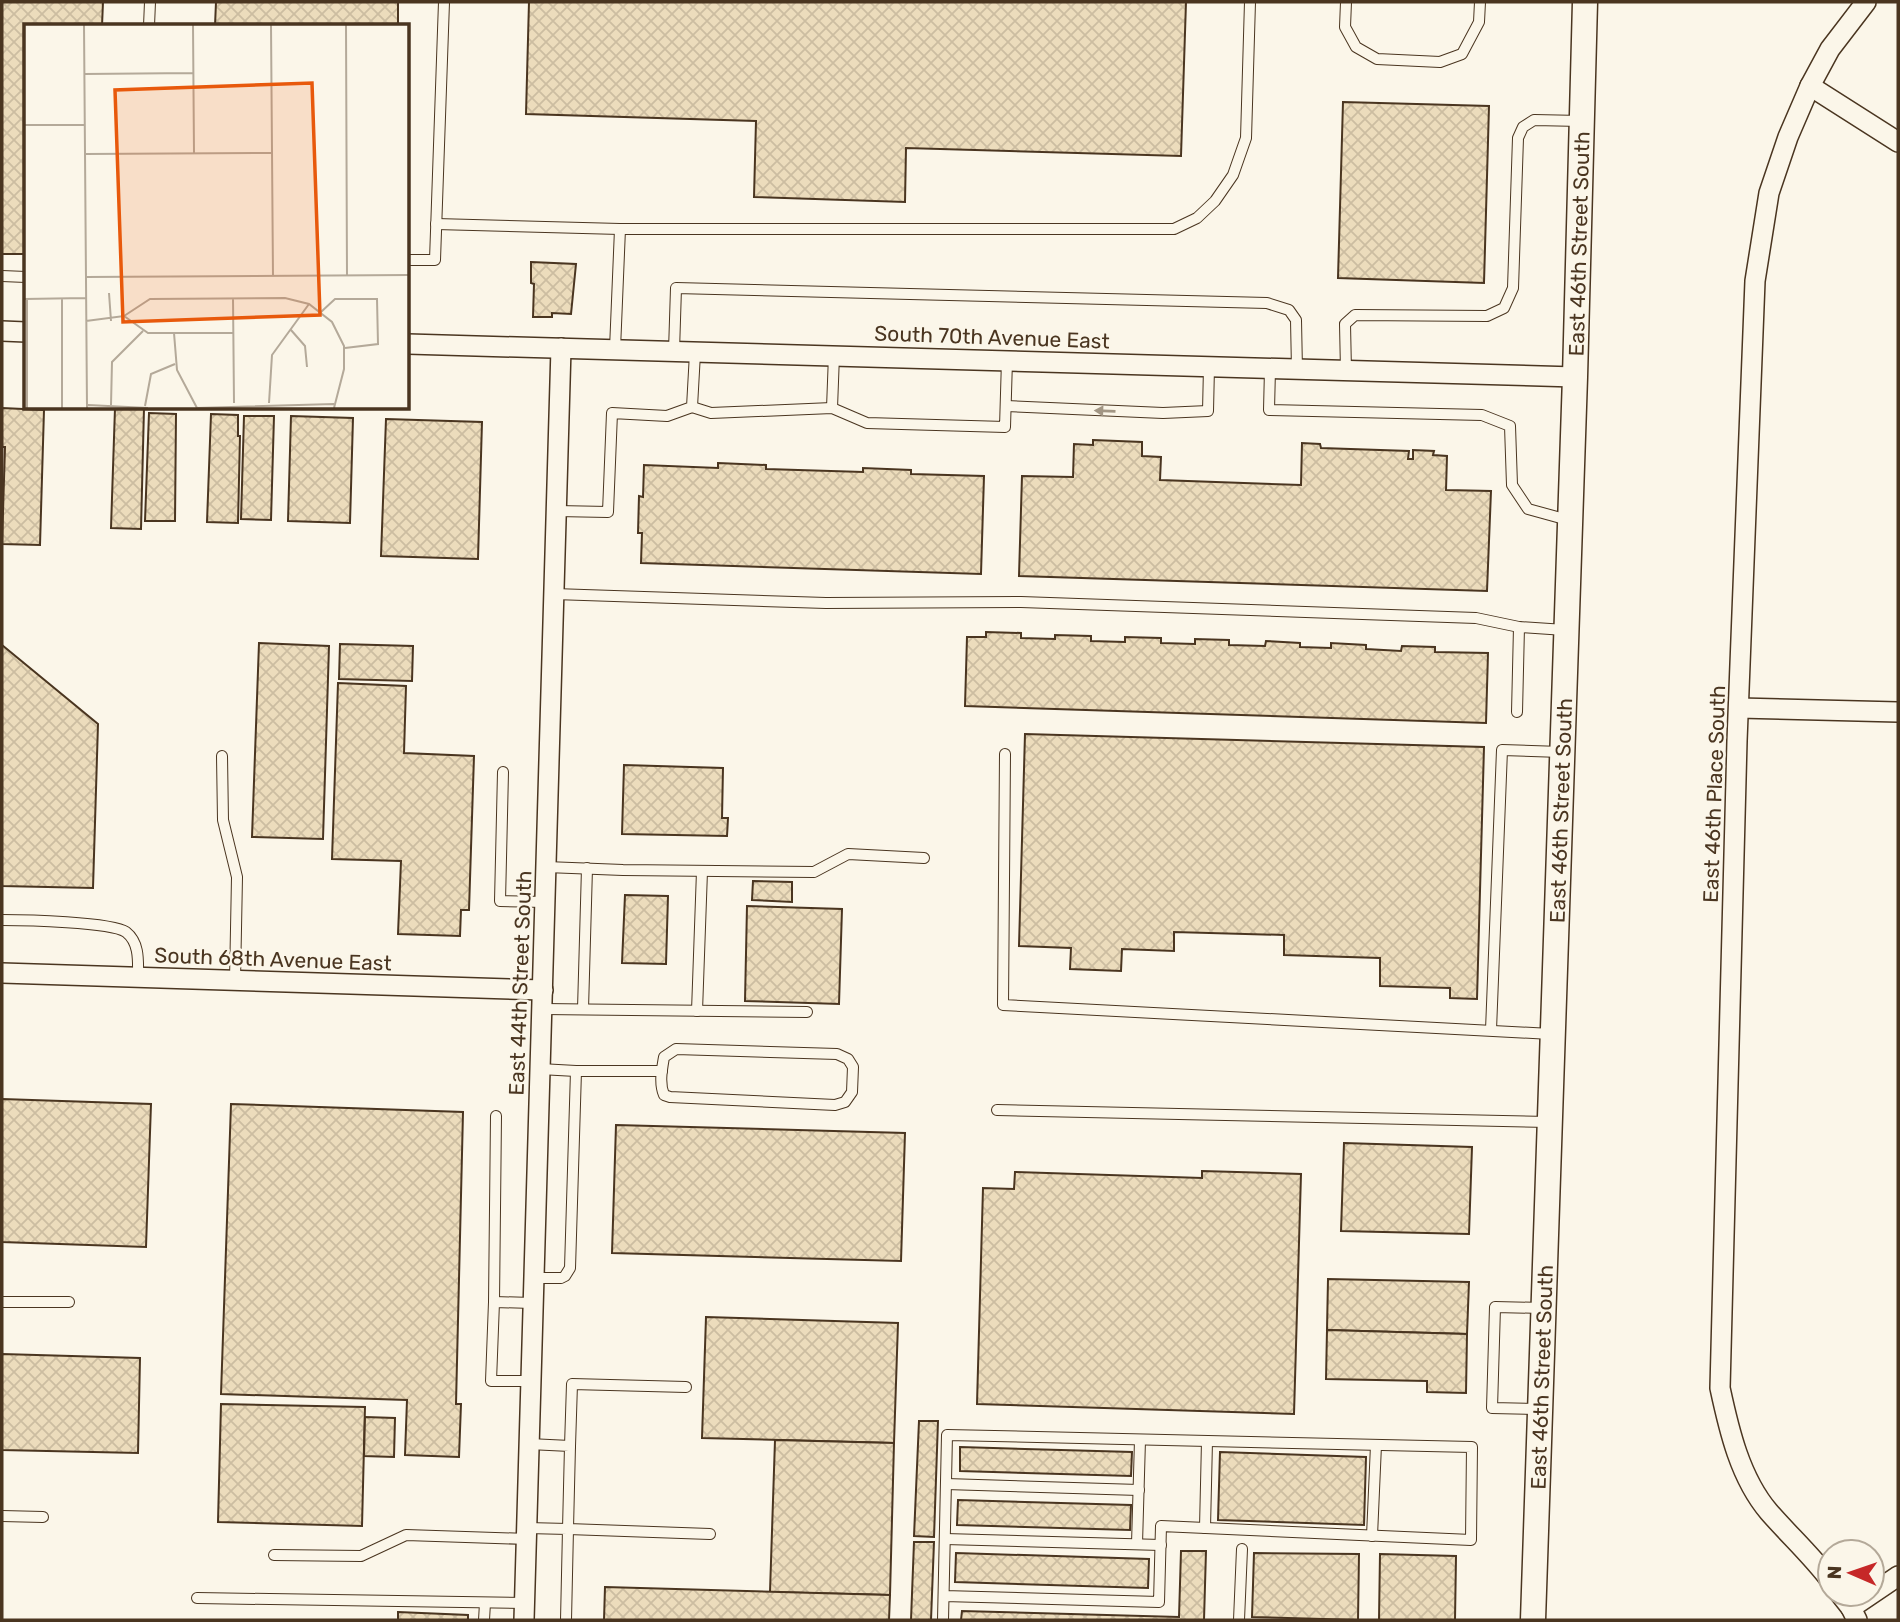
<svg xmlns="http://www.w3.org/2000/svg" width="1900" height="1622" font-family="Rubik,sans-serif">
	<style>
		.building { fill: url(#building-cross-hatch); stroke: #4a3520; stroke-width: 2 }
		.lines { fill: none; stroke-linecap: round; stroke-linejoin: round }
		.service-casing { stroke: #4a3520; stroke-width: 12 }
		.minor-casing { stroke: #4a3520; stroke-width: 22 }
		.tertiary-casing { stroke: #4a3520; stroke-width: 27 }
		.service { stroke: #fbf6e9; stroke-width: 10 }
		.minor { stroke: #fbf6e9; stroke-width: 19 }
		.tertiary { stroke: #fbf6e9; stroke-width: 24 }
		.oneway { fill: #a29684 }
		.labels { text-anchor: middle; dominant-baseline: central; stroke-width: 5; stroke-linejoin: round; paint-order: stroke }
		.street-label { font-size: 21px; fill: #4a3520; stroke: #fbf6e9 }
		.inset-road { fill: none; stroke: #b4a999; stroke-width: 2 }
		.view { fill: #e8590c; fill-opacity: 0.15; stroke: #e8590c; stroke-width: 3.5 }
		.inset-edge { fill: none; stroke: #4a3520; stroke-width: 3.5 }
	</style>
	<defs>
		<pattern id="building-cross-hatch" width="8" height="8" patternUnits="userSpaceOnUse" patternTransform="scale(1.75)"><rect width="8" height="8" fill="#ecdcbc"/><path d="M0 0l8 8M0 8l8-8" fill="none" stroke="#ccbda1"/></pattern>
	</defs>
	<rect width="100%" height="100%" fill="#fbf6e9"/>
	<g class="building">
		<path d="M 2,2 L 103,2 L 102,26 L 26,26 L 26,254 L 2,254 Z"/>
		<path d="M 216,2 L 398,2 L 398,26 L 215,26 Z"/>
		<path d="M 529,2 L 1186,2 L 1181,156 L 906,148 L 905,202 L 754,197 L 756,121 L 526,114 Z"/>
		<path d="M 1343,102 L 1489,106 L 1484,283 L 1338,278 Z"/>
		<path d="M 531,262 L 576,264 L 571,314 L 552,313 L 552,317 L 533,317 L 534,284 L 531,283 Z"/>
		<path d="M 2,408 L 44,410 L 40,545 L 2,544 L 5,447 L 2,447 Z"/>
		<path d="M 115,408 L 144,408 L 141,529 L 111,528 Z"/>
		<path d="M 149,413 L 176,414 L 175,521 L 145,521 Z"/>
		<path d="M 211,414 L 238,415 L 238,436 L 240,436 L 238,523 L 207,522 Z"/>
		<path d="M 244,416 L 274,416 L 271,520 L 241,519 Z"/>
		<path d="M 291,416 L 353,418 L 350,523 L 288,521 Z"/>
		<path d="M 386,419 L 482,422 L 478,559 L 381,556 Z"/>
		<path d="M 1093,440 L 1142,442 L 1142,456 L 1161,457 L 1160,480 L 1301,485 L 1302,443 L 1320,444 L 1321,448 L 1409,451 L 1408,459 L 1413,459 L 1413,450 L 1434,451 L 1433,455 L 1447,456 L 1446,490 L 1491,491 L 1487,591 L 1019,576 L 1022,476 L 1073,477 L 1074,444 L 1093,445 Z"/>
		<path d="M 718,463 L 766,465 L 766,469 L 863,472 L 863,468 L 911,470 L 911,474 L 984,476 L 981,574 L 641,563 L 642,533 L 638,533 L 639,496 L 643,497 L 644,465 L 718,468 Z"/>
		<path d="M 986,632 L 1021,633 L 1021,638 L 1055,639 L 1055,635 L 1091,636 L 1091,641 L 1125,642 L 1125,637 L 1161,638 L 1161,643 L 1195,644 L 1195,639 L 1229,640 L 1229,645 L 1265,646 L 1266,641 L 1300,643 L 1300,647 L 1331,648 L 1331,643 L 1366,645 L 1366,649 L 1401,651 L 1402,646 L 1435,647 L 1435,652 L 1488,653 L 1486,723 L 965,706 L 967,637 L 986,637 Z"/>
		<path d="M 259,643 L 329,646 L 323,839 L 252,837 Z"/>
		<path d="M 340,644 L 413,646 L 412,681 L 339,679 Z"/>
		<path d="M 2,645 L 98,724 L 93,888 L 2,886 Z"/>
		<path d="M 338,683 L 406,686 L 404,753 L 474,756 L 469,910 L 461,910 L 460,936 L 398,934 L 401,861 L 332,859 Z"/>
		<path d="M 1025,734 L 1484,747 L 1477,999 L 1450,998 L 1450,988 L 1380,986 L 1380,958 L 1284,955 L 1284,935 L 1174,932 L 1174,951 L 1122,949 L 1121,971 L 1070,969 L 1071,948 L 1019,946 Z"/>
		<path d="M 624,765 L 723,768 L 722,818 L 728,818 L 727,836 L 622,834 Z"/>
		<path d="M 753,881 L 792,882 L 792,902 L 752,900 Z"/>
		<path d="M 625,895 L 668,896 L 666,964 L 622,963 Z"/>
		<path d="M 747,906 L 842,909 L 839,1004 L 745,1001 Z"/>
		<path d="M 2,1099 L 151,1104 L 146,1247 L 2,1242 Z"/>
		<path d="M 231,1104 L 463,1112 L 456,1404 L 461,1404 L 459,1457 L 405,1455 L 407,1400 L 221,1394 Z"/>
		<path d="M 616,1125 L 905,1133 L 901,1261 L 612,1253 Z"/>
		<path d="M 1344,1143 L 1472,1147 L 1469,1234 L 1341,1231 Z"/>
		<path d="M 1202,1171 L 1301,1174 L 1294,1414 L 977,1404 L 983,1188 L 1014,1189 L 1015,1172 L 1202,1178 Z"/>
		<path d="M 1328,1279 L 1469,1282 L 1467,1334 L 1327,1330 Z"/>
		<path d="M 706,1317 L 898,1323 L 894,1443 L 702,1438 Z"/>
		<path d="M 1327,1330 L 1467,1334 L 1466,1393 L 1427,1392 L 1427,1381 L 1326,1379 Z"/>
		<path d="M 2,1354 L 140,1358 L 138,1453 L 2,1450 Z"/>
		<path d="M 221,1404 L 365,1407 L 362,1526 L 218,1522 Z"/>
		<path d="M 365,1417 L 395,1418 L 394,1457 L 364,1456 Z"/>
		<path d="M 919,1421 L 938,1421 L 934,1537 L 914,1536 Z"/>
		<path d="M 775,1440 L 894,1443 L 890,1595 L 770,1592 Z"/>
		<path d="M 960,1447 L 1132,1452 L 1131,1476 L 960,1471 Z"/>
		<path d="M 1220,1452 L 1366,1457 L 1364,1525 L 1218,1520 Z"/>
		<path d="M 958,1500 L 1131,1505 L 1130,1530 L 957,1525 Z"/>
		<path d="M 914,1542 L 934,1542 L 931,1620 L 911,1620 Z"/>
		<path d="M 1181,1551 L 1206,1551 L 1204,1620 L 961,1620 L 962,1611 L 1179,1617 Z"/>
		<path d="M 956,1553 L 1149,1559 L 1148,1588 L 955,1582 Z"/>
		<path d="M 1254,1553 L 1359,1554 L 1358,1620 L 1252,1617 Z"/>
		<path d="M 1380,1554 L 1456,1556 L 1455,1620 L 1379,1620 Z"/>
		<path d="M 605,1587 L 890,1595 L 889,1620 L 604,1620 Z"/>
		<path d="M 398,1612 L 468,1615 L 468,1620 L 398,1620 Z"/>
	</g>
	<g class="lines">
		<defs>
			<g id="service">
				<path d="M 1346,2 L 1345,27 L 1356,47 L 1377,59 L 1440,62 L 1462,54 L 1479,22 L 1480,2"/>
				<path d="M 149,26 L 150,2"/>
				<path d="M 436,224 L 620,229"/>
				<path d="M 408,260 L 435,260 L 444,2"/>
				<path d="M 2,276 L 26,277"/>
				<path d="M 615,349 L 620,229 L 1174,229 L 1197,218 L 1215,201 L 1233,175 L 1246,138 L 1250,2"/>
				<path d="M 674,351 L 676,288 L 1267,303 L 1289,310 L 1296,320 L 1297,370"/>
				<path d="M 1270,369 L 1269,410 L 1482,415 L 1510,426 L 1512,485 L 1528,509 L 1568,520"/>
				<path d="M 1346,371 L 1345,324 L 1355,315 L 1487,316 L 1504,308 L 1513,288 L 1518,138 L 1523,127 L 1534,120 L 1581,121"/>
				<path d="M 1006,406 L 1163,413 L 1208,411 L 1209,367"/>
				<path d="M 692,407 L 711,413 L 832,408 L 867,423 L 1005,427 L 1007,360"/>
				<path d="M 832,408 L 834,355"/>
				<path d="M 557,511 L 608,512 L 612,413 L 667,416 L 692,407 L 695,353"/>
				<path d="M 554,594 L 826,603 L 1021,602 L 1476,618 L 1519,627 L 1565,630"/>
				<path d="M 1517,712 L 1519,627"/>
				<path d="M 1005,754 L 1003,1005 L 1551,1034"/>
				<path d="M 222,756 L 223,820 L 237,877 L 235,980"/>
				<path d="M 503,772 L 500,901 L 545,902"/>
				<path d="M 546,867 L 623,870 L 814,872 L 848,854 L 924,858"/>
				<path d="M 2,920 C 24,920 111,922 126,932 C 140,943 138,962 138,977"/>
				<path d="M 543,1009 L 807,1012"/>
				<path d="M 583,1009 L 587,868"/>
				<path d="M 697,1011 L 702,871"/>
				<path d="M 1491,1030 L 1502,750 L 1561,752"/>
				<path d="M 676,1049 L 837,1054 L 848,1059 L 853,1067 L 852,1092 L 845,1102 L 835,1105 L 670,1097 L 664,1095 C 659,1083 662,1069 664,1057 Z"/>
				<path d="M 576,1071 L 662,1071"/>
				<path d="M 997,1110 L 1548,1122"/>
				<path d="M 533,1278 L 561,1278 L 565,1276 L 570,1268 L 576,1071 L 540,1069"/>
				<path d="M 2,1302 L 69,1302"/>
				<path d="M 494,1302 L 496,1116"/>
				<path d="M 531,1381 L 491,1381 L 494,1302 L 532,1303"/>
				<path d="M 1539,1409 L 1492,1408 L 1495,1307 L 1542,1308"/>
				<path d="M 529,1444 L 570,1446 L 568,1529 L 710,1534"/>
				<path d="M 570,1446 L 572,1384 L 686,1387"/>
				<path d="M 946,1484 L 1139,1490"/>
				<path d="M 2,1516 L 43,1517"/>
				<path d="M 527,1528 L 568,1529 L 566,1620"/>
				<path d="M 1205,1528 L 1207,1441"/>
				<path d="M 1372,1536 L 1376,1445"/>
				<path d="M 945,1539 L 1161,1545"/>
				<path d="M 1137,1544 L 1140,1440"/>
				<path d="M 274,1555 L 361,1556 L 406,1535 L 527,1539"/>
				<path d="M 197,1598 L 525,1603"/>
				<path d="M 484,1620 L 485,1603"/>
				<path d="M 943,1620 L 947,1435 L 1472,1447 L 1471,1540 L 1161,1526 L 1159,1602 L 944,1596"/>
				<path d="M 1239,1620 L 1242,1549"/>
			</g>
			<g id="minor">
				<path d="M 1810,86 L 1898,142"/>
				<path d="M 2,331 L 26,332"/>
				<path d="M 408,344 L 1575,377"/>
				<path d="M 1739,708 L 1898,712"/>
				<path d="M 2,973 L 543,990"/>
				<path d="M 1830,1580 C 1812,1556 1789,1535 1769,1512 C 1740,1478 1729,1430 1720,1388 L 1737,741 L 1755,281 L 1769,193 L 1788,137 L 1810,86 L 1830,49 L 1866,2"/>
				<path d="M 1840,1594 L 1851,1608"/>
				<path d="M 524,1620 L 561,348"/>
				<path d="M 1857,1620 L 1851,1608 L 1898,1576"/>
			</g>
			<g id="tertiary">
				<path id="s1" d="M 1533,1620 L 1575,377 L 1585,2"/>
			</g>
		</defs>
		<use href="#service" class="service-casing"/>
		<use href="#minor" class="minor-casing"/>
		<use href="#tertiary" class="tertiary-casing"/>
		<use href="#service" class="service"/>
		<use href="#minor" class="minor"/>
		<use href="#tertiary" class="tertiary"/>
	</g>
	<defs><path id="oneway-solid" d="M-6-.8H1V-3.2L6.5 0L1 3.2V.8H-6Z" transform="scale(1.75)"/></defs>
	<use class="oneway" href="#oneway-solid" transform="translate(1105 411) rotate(-178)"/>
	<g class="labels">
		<g class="street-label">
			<text stroke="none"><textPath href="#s1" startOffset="1377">East 46th Street South</textPath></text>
			<text transform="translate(992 337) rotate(2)">South 70th Avenue East</text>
			<text transform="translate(1714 794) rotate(-88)">East 46th Place South</text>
			<text stroke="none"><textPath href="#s1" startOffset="810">East 46th Street South</textPath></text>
			<text transform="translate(273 959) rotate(2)">South 68th Avenue East</text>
			<text transform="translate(520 983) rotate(-88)">East 44th Street South</text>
			<text stroke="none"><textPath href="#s1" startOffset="243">East 46th Street South</textPath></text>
		</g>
	</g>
	<g transform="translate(24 24)">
		<rect width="385" height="385" fill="#fbf6e9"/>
		<path class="inset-road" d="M 60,1 L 63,384M 169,1 L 170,130M 247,1 L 249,253M 322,1 L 323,252M 60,50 L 170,49M 0,101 L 61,101M 61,130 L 248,129M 62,253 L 385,251M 85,269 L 87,297M 209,274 L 210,379M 0,275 L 62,274M 3,275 L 3,384M 38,275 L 38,384M 297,288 L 311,275 L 353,275 L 354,320 L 321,324M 100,292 L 126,275 L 261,274 L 285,280 L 308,298 L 320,322 L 320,345 L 310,384M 62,297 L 100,292 L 124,309 L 210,309M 267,306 L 281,322 L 283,343M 150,309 L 153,346 L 173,384M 245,379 L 248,331 L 285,280M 64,381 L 124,384M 87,381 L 88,338 L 119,307M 121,382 L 127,350 L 151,340M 173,384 L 310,380"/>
		<path class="view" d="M 288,59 L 296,291 L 99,298 L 91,66 Z"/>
		<rect width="385" height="385" class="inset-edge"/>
	</g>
	<rect width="1900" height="1622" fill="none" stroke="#4a3520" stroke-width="7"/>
	<g transform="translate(1851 1573) rotate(272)"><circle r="33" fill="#fbf6e9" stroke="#b4a999" stroke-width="2"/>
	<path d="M0-5L12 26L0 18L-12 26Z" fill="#c62828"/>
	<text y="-10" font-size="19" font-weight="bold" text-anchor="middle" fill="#4a3520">N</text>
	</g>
</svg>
